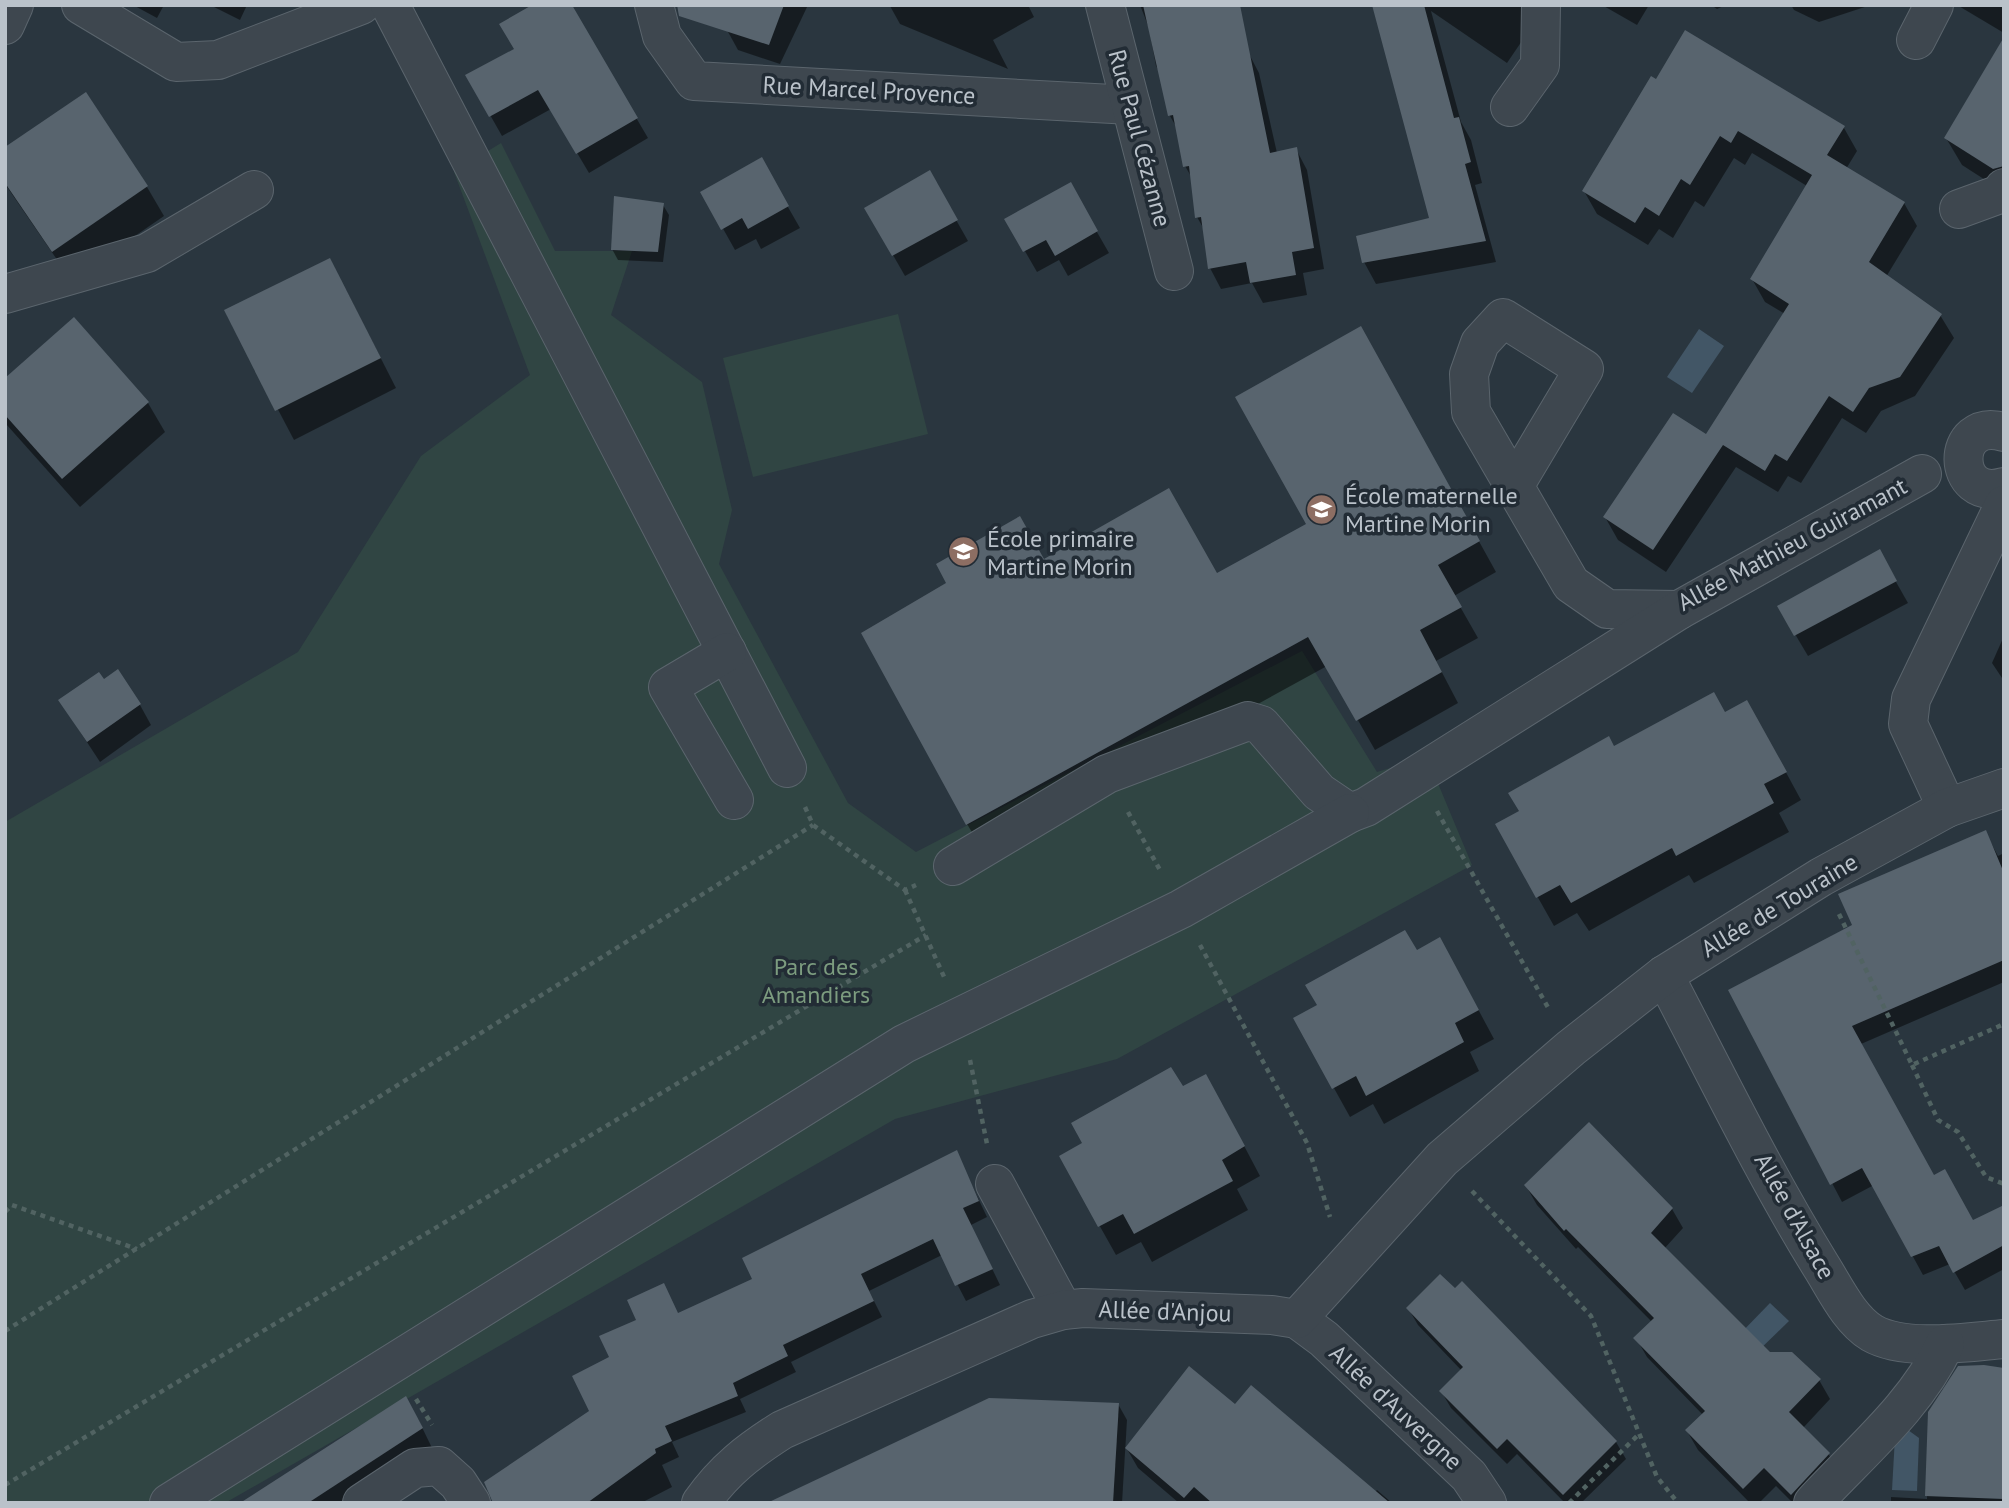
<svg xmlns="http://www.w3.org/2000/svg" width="2009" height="1508" font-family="'PT Sans',sans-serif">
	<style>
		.green { fill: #304543 }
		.water { fill: #425666 }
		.shadow { fill: #0007 }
		.building { fill: #58646e }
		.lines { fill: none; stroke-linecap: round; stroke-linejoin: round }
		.minor-casing { stroke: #5b656d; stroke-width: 40 }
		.path { stroke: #516362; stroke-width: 4.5; stroke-dasharray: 5 5; stroke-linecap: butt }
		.minor { stroke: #3e474f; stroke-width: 38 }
		.labels { text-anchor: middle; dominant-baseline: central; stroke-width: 7; stroke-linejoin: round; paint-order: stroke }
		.street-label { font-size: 24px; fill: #bac2ca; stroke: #222c35 }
		.poi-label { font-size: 24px; fill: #bac2ca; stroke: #222c35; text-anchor: start }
		.park-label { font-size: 24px; fill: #7c9c7f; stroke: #222c35 }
	</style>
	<rect width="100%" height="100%" fill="#2a363f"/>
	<g class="green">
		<path d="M 501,143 L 555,251 L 632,251 L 611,315 L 702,382 L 732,510 L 719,564 L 848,803 L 916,852 L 1302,651 L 1377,772 L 1427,757 L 1472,865 L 1117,1059 L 895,1119 L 225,1503 L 5,1503 L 5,822 L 298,652 L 421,456 L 530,375 L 454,172 Z"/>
		<path d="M 898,314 L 928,434 L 753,477 L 723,358 Z"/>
	</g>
	<g class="water">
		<path d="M 1699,329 L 1724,346 L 1692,393 L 1667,377 Z"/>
		<path d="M 1770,1303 L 1789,1321 L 1753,1356 L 1736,1338 Z"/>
		<path d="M 1908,1430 L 1919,1438 L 1917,1491 L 1892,1490 L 1895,1437 Z"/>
	</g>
	<g class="shadow">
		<path d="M 133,5 L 164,5 L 157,18 Z"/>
		<path d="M 210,5 L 247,5 L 240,20 Z"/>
		<path d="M 570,5 L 648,138 L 589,173 L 551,109 L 502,136 L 468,76 L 516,50 Z"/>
		<path d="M 718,5 L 808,5 L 780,64 L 738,50 L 727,30 Z"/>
		<path d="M 1028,5 L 1034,17 L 993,40 L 1008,69 L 900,24 L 890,6 Z"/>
		<path d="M 1140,5 L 1232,5 L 1248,52 L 1259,73 L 1277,153 L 1296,149 L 1307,170 L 1324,269 L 1303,273 L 1307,295 L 1263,303 L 1252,283 L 1221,289 L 1210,268 L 1205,231 L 1197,217 L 1192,178 L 1185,166 L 1178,130 L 1170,116 L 1163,77 L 1156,66 L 1149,28 Z"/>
		<path d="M 1402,5 L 1531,5 L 1530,29 L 1507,63 L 1431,11 L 1461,122 L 1471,140 L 1482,183 L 1475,185 L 1496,262 L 1376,284 L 1364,262 L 1431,219 Z"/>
		<path d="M 1602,5 L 1649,5 L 1637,25 Z"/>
		<path d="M 1711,5 L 1726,5 L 1717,9 Z"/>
		<path d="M 1791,5 L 1871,5 L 1819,22 L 1794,10 Z"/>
		<path d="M 1957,5 L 2004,5 L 2004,33 Z"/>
		<path d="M 2004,40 L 2004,192 L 1962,165 L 1946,138 Z"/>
		<path d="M 1651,78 L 1844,128 L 1857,151 L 1846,169 L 1904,203 L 1917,226 L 1886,277 L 1940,315 L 1954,338 L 1915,396 L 1881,411 L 1866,433 L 1842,418 L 1801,483 L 1788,476 L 1778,492 L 1736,467 L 1666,572 L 1618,540 L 1605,517 L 1707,436 L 1785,314 L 1765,302 L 1752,279 L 1807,186 L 1752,153 L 1745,165 L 1734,158 L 1704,207 L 1695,201 L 1673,238 L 1659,229 L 1648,245 L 1597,214 L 1584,191 Z"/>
		<path d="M 5,149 L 147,187 L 164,216 L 71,280 L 5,184 Z"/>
		<path d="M 761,160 L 800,228 L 761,249 L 756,239 L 735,250 L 703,193 Z"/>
		<path d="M 929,172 L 968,241 L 905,276 L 866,208 Z"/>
		<path d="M 1070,185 L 1109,253 L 1068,276 L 1059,260 L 1037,272 L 1007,220 Z"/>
		<path d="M 663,205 L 669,215 L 663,262 L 618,260 L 612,249 Z"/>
		<path d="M 346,290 L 396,388 L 294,440 L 226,311 Z"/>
		<path d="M 1378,359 L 1496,572 L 1454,596 L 1478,638 L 1436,661 L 1458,703 L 1375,750 L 1327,666 L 985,854 L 967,824 L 1044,561 L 1217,575 L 1309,524 Z"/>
		<path d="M 5,380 L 148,403 L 165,432 L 80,507 L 6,424 Z"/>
		<path d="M 1879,552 L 1908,603 L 1808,656 L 1779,607 Z"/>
		<path d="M 2004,636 L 2004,681 L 1992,663 Z"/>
		<path d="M 104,681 L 140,705 L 151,725 L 100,762 L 60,701 Z"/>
		<path d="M 1725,714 L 1763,730 L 1801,800 L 1779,813 L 1789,832 L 1694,883 L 1689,875 L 1589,931 L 1577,913 L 1554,926 L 1497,825 Z"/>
		<path d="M 1985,832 L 1998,856 L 2004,853 L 2004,982 L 1861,1044 L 1934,1177 L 1989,1252 L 2004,1216 L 2004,1269 L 1965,1290 L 1950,1264 L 1923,1275 L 1874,1185 L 1842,1202 L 1730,990 L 1854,925 Z"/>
		<path d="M 1456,968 L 1494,1039 L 1470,1052 L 1479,1071 L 1384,1124 L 1373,1104 L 1350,1117 L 1295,1018 Z"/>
		<path d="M 1182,1089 L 1222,1104 L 1260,1176 L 1237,1189 L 1248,1210 L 1152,1262 L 1141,1242 L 1116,1255 L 1061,1157 Z"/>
		<path d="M 1589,1124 L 1672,1209 L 1683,1228 L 1664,1249 L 1769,1353 L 1819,1380 L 1830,1399 L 1803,1428 L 1829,1455 L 1840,1474 L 1812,1503 L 1793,1503 L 1776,1486 L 1759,1503 L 1750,1503 L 1698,1450 L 1687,1431 L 1703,1415 L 1647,1357 L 1636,1338 L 1652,1322 L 1578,1247 L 1576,1249 L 1537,1205 L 1526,1186 Z"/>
		<path d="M 956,1152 L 987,1217 L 971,1225 L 1000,1285 L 966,1301 L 942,1255 L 869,1291 L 882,1317 L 791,1362 L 796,1372 L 740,1399 L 746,1412 L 672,1442 L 679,1457 L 662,1465 L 672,1487 L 641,1503 L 498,1503 L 591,1412 L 612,1358 L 679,1315 L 755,1280 Z"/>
		<path d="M 1462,1283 L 1616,1442 L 1626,1459 L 1581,1503 L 1565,1503 L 1517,1454 L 1507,1464 L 1451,1408 L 1441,1391 L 1462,1371 L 1418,1325 L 1408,1308 L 1455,1291 Z"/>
		<path d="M 2004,1369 L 2004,1503 L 1891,1503 L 1891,1497 L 1927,1499 L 1929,1412 Z"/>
		<path d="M 1118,1404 L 1127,1420 L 1122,1503 L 1034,1503 Z"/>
		<path d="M 1235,1407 L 1375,1492 L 1377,1490 L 1392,1503 L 1179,1503 L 1138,1468 L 1127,1449 Z"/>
		<path d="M 418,1419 L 433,1450 L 352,1503 L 243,1503 Z"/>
	</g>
	<g class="building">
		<path d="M 532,5 L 572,5 L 638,118 L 576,154 L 538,90 L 489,117 L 465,75 L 514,49 L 499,24 Z"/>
		<path d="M 677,5 L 784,5 L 769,45 L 679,16 Z"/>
		<path d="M 1143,5 L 1240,5 L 1270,153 L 1297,147 L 1314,248 L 1292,252 L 1296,275 L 1250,283 L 1246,262 L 1208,269 L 1201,217 L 1195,218 L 1189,166 L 1183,167 L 1173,115 L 1168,116 Z"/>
		<path d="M 1372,5 L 1424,5 L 1454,118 L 1459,117 L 1471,162 L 1465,164 L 1486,241 L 1362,263 L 1356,236 L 1429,218 Z"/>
		<path d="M 1685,30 L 1845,126 L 1827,155 L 1905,202 L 1869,262 L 1942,314 L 1900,377 L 1869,388 L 1853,412 L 1829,396 L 1787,461 L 1775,454 L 1765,471 L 1723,445 L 1653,550 L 1603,517 L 1673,413 L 1706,434 L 1789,304 L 1750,279 L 1812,175 L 1738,131 L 1731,143 L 1720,136 L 1690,185 L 1681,179 L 1659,216 L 1645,207 L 1635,223 L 1582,191 L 1651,76 L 1656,79 Z"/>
		<path d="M 2004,37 L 2004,166 L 1993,169 L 1944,138 Z"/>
		<path d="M 86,92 L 148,186 L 52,252 L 5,183 L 5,147 Z"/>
		<path d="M 762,157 L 789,206 L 748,229 L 742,218 L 721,230 L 700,192 Z"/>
		<path d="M 930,170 L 958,220 L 892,256 L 864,208 Z"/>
		<path d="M 1071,182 L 1098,231 L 1055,256 L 1046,240 L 1023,252 L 1004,219 Z"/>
		<path d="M 614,196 L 664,203 L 658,252 L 611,250 Z"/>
		<path d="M 330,258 L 381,358 L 275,411 L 224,310 Z"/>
		<path d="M 74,317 L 149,402 L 62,479 L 5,415 L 5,378 Z"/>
		<path d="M 1361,326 L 1480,541 L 1438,565 L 1462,607 L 1420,630 L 1442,672 L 1356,721 L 1308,637 L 966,825 L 861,633 L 946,583 L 936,564 L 1020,516 L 1044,559 L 1169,488 L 1217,573 L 1306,524 L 1235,397 Z"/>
		<path d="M 1880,549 L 1897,581 L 1794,636 L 1777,606 Z"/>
		<path d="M 118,669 L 141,704 L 87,742 L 58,700 L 99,672 L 104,679 Z"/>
		<path d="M 1714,692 L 1725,712 L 1747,700 L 1787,772 L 1764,784 L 1774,803 L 1676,856 L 1672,848 L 1571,903 L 1560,885 L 1536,898 L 1495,824 L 1519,811 L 1508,793 L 1609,736 L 1614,746 Z"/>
		<path d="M 1986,830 L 2004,873 L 2004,960 L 1852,1026 L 1934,1175 L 1945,1169 L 1973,1220 L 2004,1205 L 2004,1245 L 1953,1273 L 1939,1246 L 1911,1257 L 1862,1168 L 1830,1185 L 1728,990 L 1852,925 L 1838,894 Z"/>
		<path d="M 1405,930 L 1417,950 L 1440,937 L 1479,1010 L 1455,1023 L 1464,1042 L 1366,1096 L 1356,1076 L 1332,1089 L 1293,1018 L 1317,1005 L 1305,985 Z"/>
		<path d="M 1171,1067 L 1183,1086 L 1206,1074 L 1245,1146 L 1222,1160 L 1233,1181 L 1134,1234 L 1123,1214 L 1098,1227 L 1059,1156 L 1082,1143 L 1071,1123 Z"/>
		<path d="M 1589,1122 L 1673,1208 L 1651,1233 L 1770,1352 L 1792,1352 L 1821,1379 L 1789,1412 L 1830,1453 L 1791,1495 L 1764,1468 L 1743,1489 L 1685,1430 L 1705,1411 L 1633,1338 L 1654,1318 L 1566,1229 L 1564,1231 L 1524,1185 Z"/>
		<path d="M 957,1150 L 979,1201 L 963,1208 L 993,1269 L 955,1286 L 933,1239 L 861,1274 L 874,1301 L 783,1345 L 788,1356 L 733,1383 L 738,1396 L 665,1426 L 672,1441 L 655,1449 L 656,1453 L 587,1503 L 493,1503 L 484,1482 L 589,1411 L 572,1376 L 609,1357 L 599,1336 L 636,1320 L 627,1300 L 664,1283 L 678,1313 L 752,1279 L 742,1258 Z"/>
		<path d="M 1440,1274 L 1455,1288 L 1462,1281 L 1617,1441 L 1563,1495 L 1507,1439 L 1497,1449 L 1439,1391 L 1463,1367 L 1406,1308 Z"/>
		<path d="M 1984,1365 L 2004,1368 L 2004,1499 L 1925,1496 L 1928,1412 L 1958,1366 Z"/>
		<path d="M 1189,1366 L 1235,1404 L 1251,1385 L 1390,1503 L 1212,1503 L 1194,1487 L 1184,1498 L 1125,1448 Z"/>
		<path d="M 406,1396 L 423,1428 L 308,1503 L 240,1503 Z"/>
		<path d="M 989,1398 L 1119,1403 L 1113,1503 L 767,1503 Z"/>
	</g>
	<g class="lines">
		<defs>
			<g id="minor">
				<path d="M 81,5 L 176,62 L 218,60 L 361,5"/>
				<path d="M 390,5 L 787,768"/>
				<path d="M 654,5 L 662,36 L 694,81 L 1131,105"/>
				<path d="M 1105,5 L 1174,271"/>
				<path d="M 5,25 L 14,5"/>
				<path d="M 1916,40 L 1934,5"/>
				<path d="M 1510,107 L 1540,65 L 1541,5"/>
				<path d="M 1959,209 L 2000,194 L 2004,188"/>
				<path d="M 5,294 L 147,253 L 254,190"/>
				<path d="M 2004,432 C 1949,416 1951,503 2004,487"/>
				<path d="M 1513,488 L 1584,369 L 1503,318 L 1480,343 L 1469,374 L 1471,412 L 1571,584 L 1607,609 L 1679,610"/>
				<path d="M 727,652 L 668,687 L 734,800"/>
				<path d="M 1947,808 L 1908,724 L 1911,699 L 2004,505"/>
				<path d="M 953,866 L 1107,774 L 1248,721 L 1261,725 L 1319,792 L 1350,813 L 1366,807 L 1679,610 L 1922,474"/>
				<path d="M 1664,975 C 1715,1072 1763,1172 1821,1266 C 1835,1288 1849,1319 1872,1333 C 1905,1352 1968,1342 2004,1339"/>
				<path d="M 995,1184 L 1063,1310"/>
				<path d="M 1297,1319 L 1324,1339 L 1469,1476 L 1487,1503"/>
				<path d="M 169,1503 L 904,1044 L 1181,909 L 1350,813"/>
				<path d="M 362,1503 L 415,1468 L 439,1466 L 458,1483 L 471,1503"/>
				<path d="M 701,1503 C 724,1470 749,1451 782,1430 L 1032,1319 L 1063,1310 L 1083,1308 L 1272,1315 L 1297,1319 L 1442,1159 L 1571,1048 L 1664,975 L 1821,877 L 1947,808 L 2004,788"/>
				<path d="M 1813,1503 C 1859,1453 1916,1406 1945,1344"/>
			</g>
		</defs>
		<use href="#minor" class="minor-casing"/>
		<g class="path">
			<path d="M 805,807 L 813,825 L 905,890 L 916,885"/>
			<path d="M 1437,811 L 1550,1011"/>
			<path d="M 1128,812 L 1161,872"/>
			<path d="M 905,890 L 945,979"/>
			<path d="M 1839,914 L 1912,1065 L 2004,1024"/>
			<path d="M 1200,945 L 1307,1143 L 1330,1217"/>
			<path d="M 970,1060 L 987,1144"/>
			<path d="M 1912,1065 L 1938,1120 L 1958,1132 L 1986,1177 L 2004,1184"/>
			<path d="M 1472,1191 L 1591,1316 L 1657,1477 L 1678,1503"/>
			<path d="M 5,1212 L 12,1205 L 137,1249"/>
			<path d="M 5,1331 L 813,825"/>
			<path d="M 416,1399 L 432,1425"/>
			<path d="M 5,1485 L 926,935"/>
			<path d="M 1569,1503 L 1639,1434"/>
		</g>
		<use href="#minor" class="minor"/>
	</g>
	<defs>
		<symbol id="school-disc" viewBox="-11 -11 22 22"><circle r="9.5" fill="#8d6e63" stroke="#222c35"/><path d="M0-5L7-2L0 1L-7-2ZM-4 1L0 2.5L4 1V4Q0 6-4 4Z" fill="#fff"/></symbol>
	</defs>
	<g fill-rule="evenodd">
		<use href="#school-disc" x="1304" y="492" width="35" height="35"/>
		<use href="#school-disc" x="946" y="534" width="35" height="35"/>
	</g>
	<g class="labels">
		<g class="street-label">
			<text transform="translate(869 90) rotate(3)">Rue Marcel Provence</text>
			<text transform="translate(1140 138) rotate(75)">Rue Paul Cézanne</text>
			<text transform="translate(1792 544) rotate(-28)">Allée Mathieu Guiramant</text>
			<text transform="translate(1779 905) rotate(-31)">Allée de Touraine</text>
			<text transform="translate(1795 1216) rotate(61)">Allée d'Alsace</text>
			<text transform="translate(1165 1311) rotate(2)">Allée d'Anjou</text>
			<text transform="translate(1396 1407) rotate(43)">Allée d'Auvergne</text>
		</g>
		<g class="poi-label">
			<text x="1345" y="495">École maternelle<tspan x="1345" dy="28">Martine Morin</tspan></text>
			<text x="987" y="538">École primaire<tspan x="987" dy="28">Martine Morin</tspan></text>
		</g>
		<g class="park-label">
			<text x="816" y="966">Parc des<tspan x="816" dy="28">Amandiers</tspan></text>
		</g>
	</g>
	<rect width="2009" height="1508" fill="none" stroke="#bac2ca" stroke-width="14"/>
</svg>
